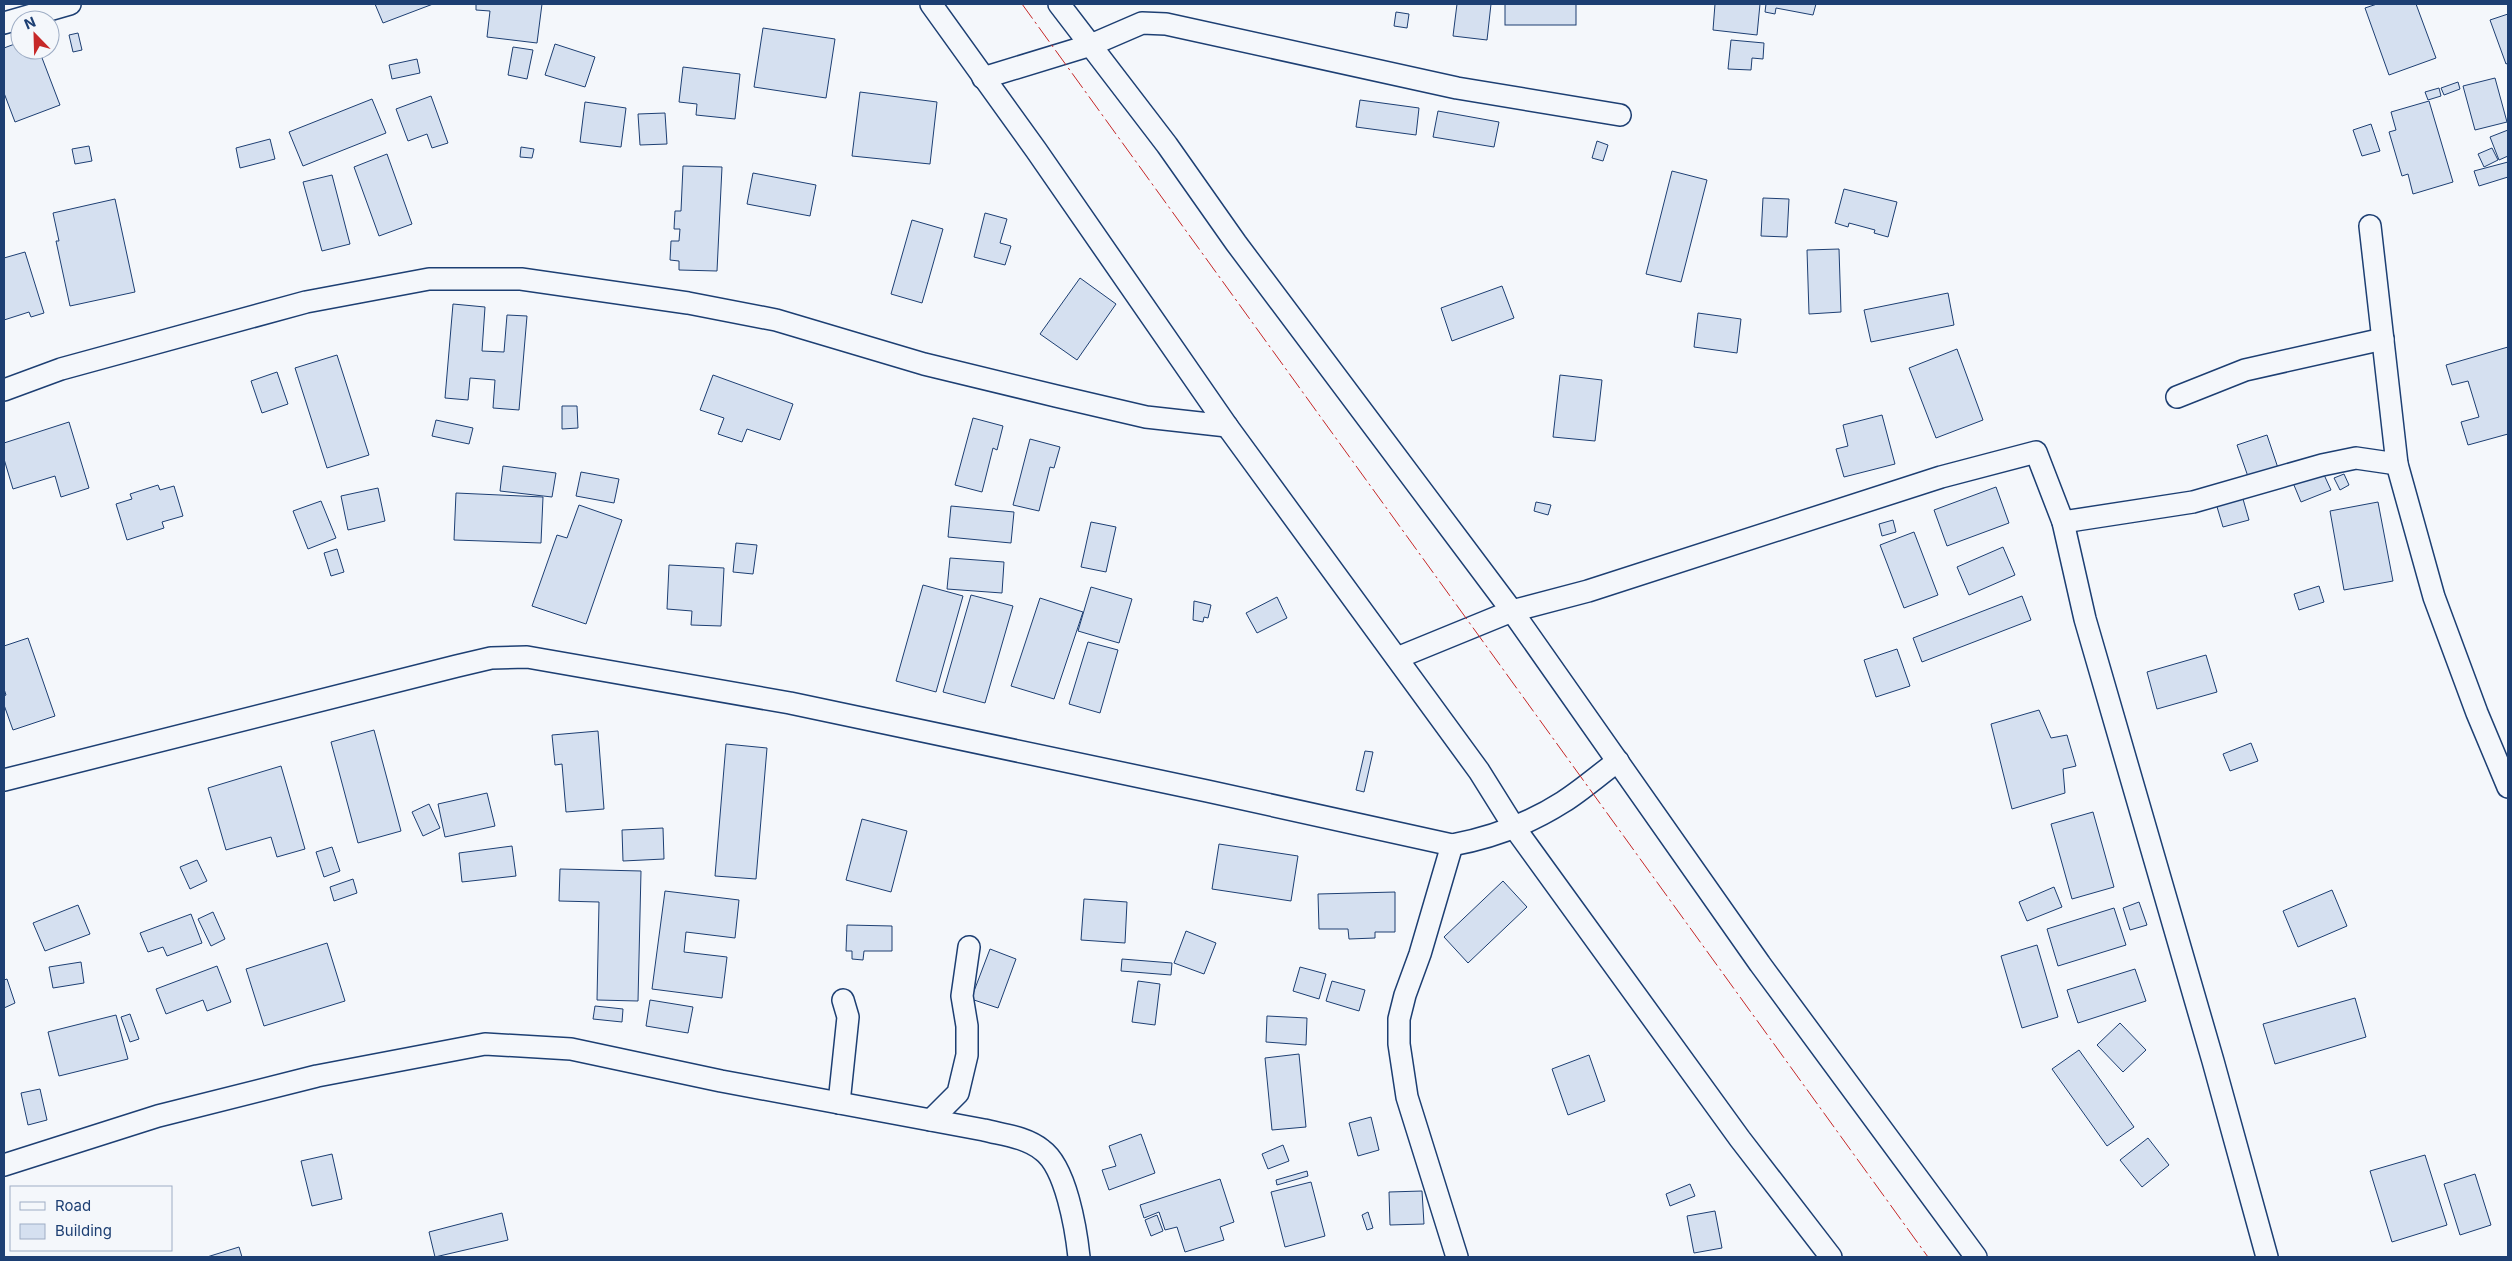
<svg xmlns="http://www.w3.org/2000/svg" width="2512" height="1261" font-family="Inter,sans-serif">
	<style>
		.building { fill: #d5e0f0; stroke: #1d3f73 }
		.lines { fill: none; stroke-linecap: round; stroke-linejoin: round }
		.minor-casing { stroke: #1d3f73; stroke-width: 24 }
		.minor { stroke: #f4f7fb; stroke-width: 21 }
		.power { stroke: #c62828; stroke-width: 1; stroke-dasharray: 18 4 2.5 4; stroke-linecap: butt }
	</style>
	<rect width="100%" height="100%" fill="#f4f7fb"/>
	<g class="building">
		<path d="M 375,4 L 433,4 L 383,23 Z"/>
		<path d="M 476,4 L 542,4 L 537,43 L 487,37 L 490,11 L 476,10 Z"/>
		<path d="M 1457,4 L 1491,4 L 1487,40 L 1453,36 Z"/>
		<rect x="1505" y="4" width="71" height="21"/>
		<path d="M 1715,4 L 1760,4 L 1757,35 L 1713,30 Z"/>
		<path d="M 1766,4 L 1816,4 L 1813,15 L 1776,8 L 1775,14 L 1765,12 Z"/>
		<path d="M 2377,4 L 2416,4 L 2436,58 L 2389,75 L 2365,8 Z"/>
		<path d="M 1396,12 L 1409,14 L 1407,28 L 1394,26 Z"/>
		<path d="M 2508,14 L 2508,63 L 2506,64 L 2490,20 Z"/>
		<path d="M 763,28 L 835,39 L 826,98 L 754,87 Z"/>
		<path d="M 78,33 L 82,50 L 73,52 L 69,35 Z"/>
		<path d="M 1731,40 L 1764,43 L 1763,59 L 1752,58 L 1751,70 L 1728,69 Z"/>
		<path d="M 20,42 L 20,50 L 39,50 L 60,105 L 15,122 L 4,93 L 4,48 Z"/>
		<path d="M 555,44 L 595,57 L 585,87 L 545,75 Z"/>
		<path d="M 513,47 L 533,50 L 527,79 L 508,75 Z"/>
		<path d="M 417,59 L 420,73 L 392,79 L 389,65 Z"/>
		<path d="M 683,67 L 740,74 L 735,119 L 696,115 L 697,104 L 679,102 Z"/>
		<path d="M 2495,78 L 2507,122 L 2475,130 L 2463,86 Z"/>
		<path d="M 2458,82 L 2460,89 L 2444,95 L 2441,88 Z"/>
		<path d="M 2439,88 L 2441,96 L 2428,100 L 2425,92 Z"/>
		<path d="M 860,92 L 937,102 L 930,164 L 852,156 Z"/>
		<path d="M 431,96 L 448,143 L 432,148 L 427,134 L 408,141 L 396,109 Z"/>
		<path d="M 372,99 L 386,133 L 303,166 L 289,132 Z"/>
		<path d="M 1360,100 L 1419,108 L 1416,135 L 1356,127 Z"/>
		<path d="M 2429,101 L 2453,182 L 2413,194 L 2408,174 L 2402,176 L 2389,132 L 2396,130 L 2391,112 Z"/>
		<path d="M 585,102 L 626,108 L 621,147 L 580,142 Z"/>
		<path d="M 1438,111 L 1499,122 L 1494,147 L 1433,137 Z"/>
		<path d="M 665,113 L 667,144 L 640,145 L 638,114 Z"/>
		<path d="M 2371,124 L 2380,151 L 2362,156 L 2353,130 Z"/>
		<path d="M 2508,130 L 2508,156 L 2499,160 L 2490,137 Z"/>
		<path d="M 270,139 L 275,159 L 240,168 L 236,148 Z"/>
		<path d="M 1597,141 L 1608,145 L 1603,161 L 1592,158 Z"/>
		<path d="M 89,146 L 92,161 L 75,164 L 72,149 Z"/>
		<path d="M 521,147 L 534,149 L 532,158 L 520,157 Z"/>
		<path d="M 2492,148 L 2498,160 L 2484,167 L 2478,154 Z"/>
		<path d="M 387,154 L 412,224 L 379,236 L 354,167 Z"/>
		<path d="M 2508,162 L 2508,177 L 2479,186 L 2474,171 Z"/>
		<path d="M 683,166 L 722,167 L 717,271 L 679,270 L 679,261 L 670,260 L 671,241 L 679,241 L 680,229 L 674,229 L 675,211 L 681,211 Z"/>
		<path d="M 1672,171 L 1707,180 L 1681,282 L 1646,274 Z"/>
		<path d="M 753,173 L 816,185 L 810,216 L 747,204 Z"/>
		<path d="M 332,175 L 350,244 L 322,251 L 303,182 Z"/>
		<path d="M 1844,189 L 1897,202 L 1888,237 L 1874,233 L 1875,230 L 1849,223 L 1848,227 L 1835,223 Z"/>
		<path d="M 1763,198 L 1789,199 L 1787,237 L 1761,236 Z"/>
		<path d="M 115,199 L 135,292 L 70,306 L 56,241 L 59,241 L 53,213 Z"/>
		<path d="M 985,213 L 1007,219 L 1000,243 L 1011,246 L 1005,265 L 974,257 Z"/>
		<path d="M 912,220 L 943,229 L 922,303 L 891,294 Z"/>
		<path d="M 1839,249 L 1841,312 L 1809,314 L 1807,250 Z"/>
		<path d="M 25,252 L 44,313 L 31,317 L 29,312 L 4,320 L 4,258 Z"/>
		<path d="M 1080,278 L 1116,304 L 1077,360 L 1040,334 Z"/>
		<path d="M 1502,286 L 1514,318 L 1452,341 L 1441,308 Z"/>
		<path d="M 1948,293 L 1954,325 L 1871,342 L 1864,310 Z"/>
		<path d="M 453,304 L 485,307 L 482,351 L 504,352 L 507,315 L 527,316 L 519,410 L 493,408 L 495,380 L 470,378 L 468,400 L 445,398 Z"/>
		<path d="M 1698,313 L 1741,319 L 1737,353 L 1694,347 Z"/>
		<path d="M 2508,347 L 2508,434 L 2468,445 L 2461,422 L 2479,417 L 2468,381 L 2452,385 L 2446,365 Z"/>
		<path d="M 1957,349 L 1983,420 L 1936,438 L 1909,368 Z"/>
		<path d="M 337,355 L 369,455 L 327,468 L 295,368 Z"/>
		<path d="M 277,372 L 288,404 L 262,413 L 251,381 Z"/>
		<path d="M 713,375 L 793,404 L 780,440 L 747,429 L 742,442 L 718,434 L 724,418 L 700,410 Z"/>
		<path d="M 1560,375 L 1602,380 L 1595,441 L 1553,437 Z"/>
		<path d="M 562,406 L 577,406 L 578,428 L 562,429 Z"/>
		<path d="M 1882,415 L 1895,464 L 1844,477 L 1836,449 L 1848,446 L 1843,425 Z"/>
		<path d="M 973,418 L 1003,426 L 997,450 L 993,448 L 982,492 L 955,485 Z"/>
		<path d="M 436,420 L 473,428 L 469,444 L 432,436 Z"/>
		<path d="M 69,422 L 89,488 L 61,497 L 55,476 L 13,489 L 4,459 L 4,443 Z"/>
		<path d="M 2267,435 L 2281,477 L 2252,488 L 2237,445 Z"/>
		<path d="M 1030,439 L 1060,447 L 1054,468 L 1050,467 L 1039,511 L 1013,505 Z"/>
		<path d="M 503,466 L 556,473 L 552,497 L 500,491 Z"/>
		<path d="M 2320,466 L 2331,490 L 2301,502 L 2291,478 Z"/>
		<path d="M 581,472 L 619,479 L 614,503 L 576,496 Z"/>
		<path d="M 2344,474 L 2349,485 L 2340,490 L 2334,478 Z"/>
		<path d="M 158,485 L 160,490 L 174,486 L 183,516 L 162,522 L 164,528 L 127,540 L 116,504 L 132,499 L 130,494 Z"/>
		<path d="M 1996,487 L 2009,523 L 1947,546 L 1934,510 Z"/>
		<path d="M 378,488 L 385,521 L 348,530 L 341,496 Z"/>
		<path d="M 2241,492 L 2249,520 L 2223,527 L 2215,500 Z"/>
		<path d="M 456,493 L 543,497 L 541,543 L 454,540 Z"/>
		<path d="M 321,501 L 336,538 L 308,549 L 293,511 Z"/>
		<path d="M 1536,502 L 1551,505 L 1548,515 L 1534,511 Z"/>
		<path d="M 2378,502 L 2393,581 L 2344,590 L 2330,511 Z"/>
		<path d="M 579,505 L 622,520 L 586,624 L 532,606 L 557,535 L 567,538 Z"/>
		<path d="M 951,506 L 1014,512 L 1011,543 L 948,537 Z"/>
		<path d="M 1893,520 L 1896,532 L 1882,536 L 1879,524 Z"/>
		<path d="M 1091,522 L 1116,527 L 1106,572 L 1081,567 Z"/>
		<path d="M 1914,532 L 1938,595 L 1904,608 L 1880,545 Z"/>
		<path d="M 736,543 L 757,545 L 753,574 L 733,572 Z"/>
		<path d="M 2003,547 L 2015,575 L 1969,595 L 1957,567 Z"/>
		<path d="M 337,549 L 344,572 L 331,576 L 324,553 Z"/>
		<path d="M 950,558 L 1004,562 L 1002,593 L 947,589 Z"/>
		<path d="M 669,565 L 724,568 L 721,626 L 691,625 L 692,611 L 667,609 Z"/>
		<path d="M 923,585 L 963,596 L 936,692 L 896,681 Z"/>
		<path d="M 2319,586 L 2324,602 L 2299,610 L 2294,594 Z"/>
		<path d="M 1091,587 L 1132,599 L 1119,643 L 1078,631 Z"/>
		<path d="M 971,595 L 1013,606 L 985,703 L 943,692 Z"/>
		<path d="M 2022,596 L 2031,620 L 1922,662 L 1913,638 Z"/>
		<path d="M 1277,597 L 1287,618 L 1257,633 L 1246,613 Z"/>
		<path d="M 1040,598 L 1083,612 L 1054,699 L 1011,686 Z"/>
		<path d="M 1194,601 L 1211,605 L 1208,618 L 1204,617 L 1203,622 L 1193,620 Z"/>
		<path d="M 28,638 L 55,716 L 13,730 L 4,705 L 4,696 L 6,695 L 4,689 L 4,646 Z"/>
		<path d="M 1088,642 L 1118,650 L 1100,713 L 1069,704 Z"/>
		<path d="M 1897,649 L 1910,686 L 1876,697 L 1864,660 Z"/>
		<path d="M 2206,655 L 2217,692 L 2157,709 L 2147,672 Z"/>
		<path d="M 2039,710 L 2051,738 L 2067,735 L 2076,766 L 2063,769 L 2065,793 L 2012,809 L 1991,724 Z"/>
		<path d="M 374,730 L 401,831 L 358,843 L 331,742 Z"/>
		<path d="M 598,731 L 604,809 L 566,812 L 562,764 L 555,765 L 552,735 Z"/>
		<path d="M 2251,743 L 2258,761 L 2230,771 L 2223,754 Z"/>
		<path d="M 726,744 L 767,748 L 756,879 L 715,876 Z"/>
		<path d="M 1365,751 L 1373,752 L 1364,792 L 1356,790 Z"/>
		<path d="M 281,766 L 305,849 L 277,857 L 271,837 L 226,850 L 208,788 Z"/>
		<path d="M 487,793 L 495,826 L 445,837 L 438,804 Z"/>
		<path d="M 429,804 L 440,828 L 423,836 L 412,812 Z"/>
		<path d="M 2093,812 L 2114,887 L 2072,899 L 2051,824 Z"/>
		<path d="M 862,819 L 907,831 L 891,892 L 846,880 Z"/>
		<path d="M 663,828 L 664,859 L 623,861 L 622,830 Z"/>
		<path d="M 1219,844 L 1298,856 L 1291,901 L 1212,889 Z"/>
		<path d="M 512,846 L 516,876 L 462,882 L 459,853 Z"/>
		<path d="M 332,847 L 340,871 L 324,877 L 316,852 Z"/>
		<path d="M 197,860 L 207,881 L 190,889 L 180,867 Z"/>
		<path d="M 560,869 L 641,871 L 638,1001 L 597,1000 L 599,902 L 559,901 Z"/>
		<path d="M 353,879 L 357,893 L 334,901 L 330,887 Z"/>
		<path d="M 1503,881 L 1527,907 L 1468,963 L 1444,937 Z"/>
		<path d="M 2054,887 L 2062,907 L 2027,921 L 2019,902 Z"/>
		<path d="M 2332,890 L 2347,926 L 2298,947 L 2283,911 Z"/>
		<path d="M 665,891 L 739,900 L 735,938 L 686,932 L 684,952 L 727,957 L 722,998 L 652,989 Z"/>
		<path d="M 1395,892 L 1395,932 L 1375,932 L 1375,938 L 1349,939 L 1348,929 L 1319,929 L 1318,894 Z"/>
		<path d="M 1084,899 L 1127,902 L 1125,943 L 1081,940 Z"/>
		<path d="M 2139,902 L 2147,925 L 2130,930 L 2123,908 Z"/>
		<path d="M 78,905 L 90,934 L 45,951 L 33,923 Z"/>
		<path d="M 2114,908 L 2126,945 L 2058,966 L 2047,929 Z"/>
		<path d="M 213,912 L 225,939 L 211,946 L 198,919 Z"/>
		<path d="M 191,914 L 202,943 L 167,956 L 163,947 L 148,952 L 140,933 Z"/>
		<path d="M 847,925 L 892,926 L 892,951 L 864,951 L 863,960 L 852,959 L 852,951 L 846,951 Z"/>
		<path d="M 1186,931 L 1216,943 L 1204,974 L 1174,963 Z"/>
		<path d="M 327,943 L 345,1001 L 264,1026 L 246,969 Z"/>
		<path d="M 2037,945 L 2058,1017 L 2022,1028 L 2001,956 Z"/>
		<path d="M 990,949 L 1016,959 L 998,1008 L 971,999 Z"/>
		<path d="M 1122,959 L 1172,963 L 1171,975 L 1121,971 Z"/>
		<path d="M 81,962 L 84,983 L 53,988 L 49,967 Z"/>
		<path d="M 217,966 L 231,1002 L 207,1011 L 203,1000 L 166,1014 L 156,989 Z"/>
		<path d="M 1300,967 L 1326,974 L 1319,999 L 1293,991 Z"/>
		<path d="M 2135,969 L 2146,1001 L 2078,1023 L 2067,990 Z"/>
		<path d="M 7,979 L 15,1003 L 4,1008 L 4,980 Z"/>
		<path d="M 1138,981 L 1160,984 L 1155,1025 L 1132,1022 Z"/>
		<path d="M 1332,981 L 1365,990 L 1359,1011 L 1326,1001 Z"/>
		<path d="M 2355,998 L 2366,1037 L 2275,1064 L 2263,1024 Z"/>
		<path d="M 650,1000 L 693,1007 L 688,1033 L 646,1026 Z"/>
		<path d="M 595,1006 L 623,1009 L 622,1022 L 593,1019 Z"/>
		<path d="M 130,1014 L 139,1039 L 130,1042 L 121,1017 Z"/>
		<path d="M 116,1015 L 128,1059 L 59,1076 L 48,1032 Z"/>
		<path d="M 1267,1016 L 1307,1018 L 1306,1045 L 1266,1042 Z"/>
		<path d="M 2120,1023 L 2146,1050 L 2123,1072 L 2097,1045 Z"/>
		<path d="M 2079,1050 L 2134,1127 L 2107,1146 L 2052,1069 Z"/>
		<path d="M 1299,1054 L 1306,1127 L 1272,1130 L 1265,1058 Z"/>
		<path d="M 1589,1055 L 1605,1101 L 1568,1115 L 1552,1069 Z"/>
		<path d="M 40,1089 L 47,1120 L 28,1125 L 21,1093 Z"/>
		<path d="M 1371,1117 L 1379,1150 L 1358,1156 L 1349,1123 Z"/>
		<path d="M 1141,1134 L 1155,1173 L 1109,1190 L 1102,1170 L 1116,1166 L 1109,1146 Z"/>
		<path d="M 2148,1138 L 2169,1165 L 2142,1187 L 2120,1160 Z"/>
		<path d="M 1283,1145 L 1289,1161 L 1268,1169 L 1262,1154 Z"/>
		<path d="M 332,1154 L 342,1199 L 312,1206 L 301,1161 Z"/>
		<path d="M 2425,1155 L 2447,1225 L 2392,1242 L 2370,1171 Z"/>
		<path d="M 1307,1171 L 1308,1176 L 1277,1185 L 1276,1180 Z"/>
		<path d="M 2475,1174 L 2491,1225 L 2460,1235 L 2444,1184 Z"/>
		<path d="M 1220,1179 L 1234,1222 L 1220,1227 L 1224,1240 L 1185,1252 L 1177,1227 L 1165,1230 L 1159,1212 L 1144,1218 L 1140,1205 Z"/>
		<path d="M 1311,1182 L 1325,1236 L 1285,1247 L 1271,1192 Z"/>
		<path d="M 1690,1184 L 1695,1196 L 1670,1206 L 1666,1194 Z"/>
		<path d="M 1422,1191 L 1424,1224 L 1390,1225 L 1389,1192 Z"/>
		<path d="M 1715,1211 L 1722,1248 L 1694,1253 L 1687,1216 Z"/>
		<path d="M 1368,1212 L 1373,1228 L 1367,1230 L 1362,1215 Z"/>
		<path d="M 502,1213 L 508,1240 L 435,1257 L 429,1232 Z"/>
		<path d="M 1157,1215 L 1163,1231 L 1151,1236 L 1145,1220 Z"/>
		<path d="M 239,1247 L 242,1257 L 207,1257 Z"/>
	</g>
	<g class="lines">
		<defs>
			<g id="minor">
				<path d="M 931,4 L 1036,150 L 1227,426 L 1479,771 L 1514,827 L 1740,1139 L 1831,1257"/>
				<path d="M 1059,4 L 1167,145 L 1236,243 L 1512,611 L 1760,964 L 1976,1257"/>
				<path d="M 4,23 L 70,4"/>
				<path d="M 983,78 L 1091,45 L 1142,23 L 1166,24 L 1457,88 L 1620,115"/>
				<path d="M 2370,226 L 2397,464 L 2434,597 L 2477,713 L 2508,787"/>
				<path d="M 4,390 L 61,369 L 306,302 L 429,279 L 521,279 L 688,303 L 776,320 L 924,364 L 1056,396 L 1146,417 L 1227,426"/>
				<path d="M 2177,397 L 2245,370 L 2383,339"/>
				<path d="M 2063,522 L 2193,502 L 2322,465 L 2356,458 L 2397,464"/>
				<path d="M 1397,658 L 1512,611 L 1588,591 L 1941,477 L 2036,452 L 2063,522 L 2085,619 L 2213,1061 L 2267,1257"/>
				<path d="M 4,780 L 457,666 L 491,658 L 527,657 L 790,703 L 1207,791 L 1452,845 C 1491,838 1530,823 1563,802 C 1582,790 1600,774 1618,761"/>
				<path d="M 1452,845 L 1420,954 L 1405,995 L 1399,1019 L 1399,1044 L 1407,1097 L 1457,1257"/>
				<path d="M 839,1103 L 848,1017 L 843,1000"/>
				<path d="M 931,1120 L 958,1093 L 967,1055 L 967,1026 L 962,996 L 969,947"/>
				<path d="M 4,1165 L 158,1116 L 317,1076 L 485,1044 L 571,1049 L 721,1081 L 984,1130 C 1004,1135 1026,1137 1042,1150 C 1066,1167 1076,1229 1079,1257"/>
			</g>
		</defs>
		<use href="#minor" class="minor-casing"/>
		<use href="#minor" class="minor"/>
		<path class="power" d="M 1022,4 L 1928,1257"/>
	</g>
	<rect width="2512" height="1261" fill="none" stroke="#1d3f73" stroke-width="10"/>
	<rect x="10" y="1186" width="162" height="65" fill="#f4f7fb" stroke="#9eadc5"/>
	<rect x="20" y="1202" width="25" height="8" fill="#f4f7fb" stroke="#9eadc5"/>
	<text x="55" y="1211" font-size="15" fill="#1d3f73">Road</text>
	<rect x="20" y="1224" width="25" height="15" fill="#d5e0f0" stroke="#9eadc5"/>
	<text x="55" y="1236" font-size="15" fill="#1d3f73">Building</text>
	<g transform="translate(35 35) rotate(337)"><circle r="24" fill="#f4f7fb" stroke="#9eadc5"/>
	<path d="M0-4L9 19L0 12L-9 19Z" fill="#c62828"/>
	<text y="-8" font-size="14" font-weight="bold" text-anchor="middle" fill="#1d3f73">N</text>
	</g>
</svg>
